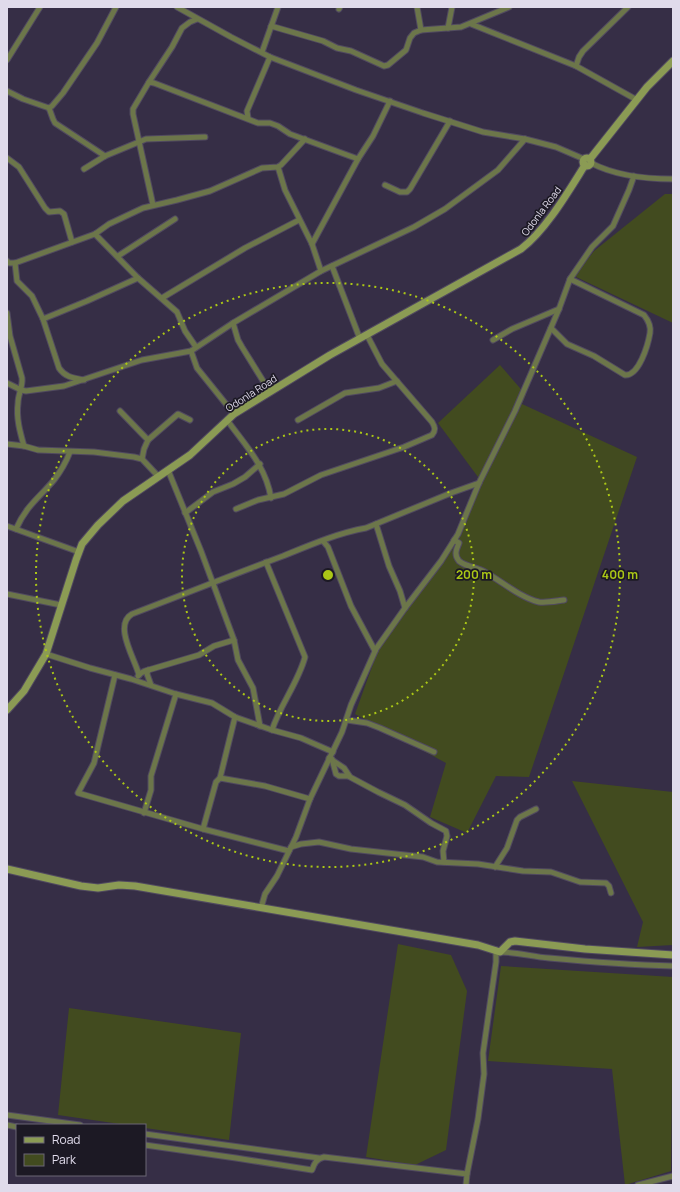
<svg xmlns="http://www.w3.org/2000/svg" width="680" height="1192" font-family="Manrope,sans-serif">
	<style>
		.green { fill: #424b1f }
		.lines { fill: none; stroke-linecap: round; stroke-linejoin: round }
		.street-casing { stroke: #514a60; stroke-width: 7 }
		.secondary-casing { stroke: #514a60; stroke-width: 9 }
		.street { stroke: #6c764a; stroke-width: 5 }
		.secondary { stroke: #8b9b54; stroke-width: 7 }
		.ring { fill: none; stroke: #abc716; stroke-width: 2; stroke-dasharray: 2 4 }
		.labels { text-anchor: middle; dominant-baseline: central; stroke-width: 3.5; stroke-linejoin: round; paint-order: stroke }
		.street-label { font-size: 10px; fill: #e0dbeb; stroke: #1c1924 }
		.centre { fill: #abc716; stroke: #1c1924; stroke-width: 2 }
		.ring-label { font-size: 12px; text-anchor: middle; font-weight: bold; fill: #abc716; stroke: #1c1924; stroke-width: 3.5; stroke-linejoin: round; paint-order: stroke }
	</style>
	<rect width="100%" height="100%" fill="#362e46"/>
	<g class="green">
		<path d="M 665,194 L 673,194 L 673,323 L 574,276 L 594,251 Z"/>
		<path d="M 500,365 L 526,395 L 522,404 L 637,457 L 529,777 L 496,776 L 467,833 L 430,817 L 446,763 L 355,714 L 378,650 L 417,591 L 440,559 L 459,529 L 478,477 L 438,423 Z"/>
		<path d="M 572,781 L 673,792 L 673,945 L 637,947 L 643,922 Z"/>
		<path d="M 398,944 L 451,955 L 467,991 L 446,1150 L 415,1165 L 366,1157 Z"/>
		<path d="M 501,966 L 673,977 L 671,1171 L 625,1185 L 612,1069 L 488,1061 Z"/>
		<path d="M 69,1008 L 241,1033 L 229,1140 L 145,1128 L 145,1125 L 127,1125 L 58,1115 Z"/>
	</g>
	<g class="lines">
		<defs>
			<g id="street">
				<path d="M 177,7 L 231,37 L 270,57 L 356,90 L 423,113 L 483,132 L 525,139 L 556,147 L 584,159"/>
				<path d="M 417,7 L 421,30"/>
				<path d="M 339,9 L 340,7"/>
				<path d="M 471,24 L 576,66 L 637,100"/>
				<path d="M 271,26 L 323,41 L 337,48 L 351,51 L 384,66 L 388,65 L 406,50 L 410,38 L 414,33 L 421,30 L 461,27 L 509,7"/>
				<path d="M 448,28 L 452,7"/>
				<path d="M 262,52 L 278,7"/>
				<path d="M 7,60 L 40,7"/>
				<path d="M 576,66 L 579,57 L 583,51 L 628,7"/>
				<path d="M 149,82 L 172,47 L 182,28 L 190,22 L 197,19"/>
				<path d="M 7,91 L 23,99 L 49,108 L 52,106 L 63,93 L 97,43 L 116,7"/>
				<path d="M 49,108 L 53,119 L 55,123 L 105,156"/>
				<path d="M 248,118 L 247,111 L 270,57"/>
				<path d="M 7,158 L 19,167 L 45,208 L 49,212 L 60,211 L 64,214 L 72,242"/>
				<path d="M 591,163 C 616,176 645,179 673,179"/>
				<path d="M 278,167 L 285,190 L 312,244 L 321,271"/>
				<path d="M 84,169 L 105,156 L 146,139 L 205,137"/>
				<path d="M 385,185 L 400,192 L 407,192 L 410,189 L 450,121"/>
				<path d="M 153,205 L 133,114 L 133,109 L 149,82 L 154,83 L 258,123 L 270,123 L 278,126 L 290,134 L 358,159"/>
				<path d="M 95,234 L 138,278 L 177,312 L 185,331 L 196,347"/>
				<path d="M 312,244 L 358,159 L 373,136 L 390,101"/>
				<path d="M 118,256 L 175,219"/>
				<path d="M 7,261 L 9,263 L 15,263 L 95,234 L 109,224 L 143,208 L 177,200 L 210,191 L 262,168 L 278,167 L 281,165 L 305,139"/>
				<path d="M 15,263 L 17,281 L 32,296 L 43,319 L 59,368 C 65,377 73,378 84,380"/>
				<path d="M 332,266 L 360,339"/>
				<path d="M 162,298 L 245,248 L 299,220"/>
				<path d="M 7,313 L 10,336 L 22,378 C 23,387 18,394 18,403 C 16,418 20,432 24,446"/>
				<path d="M 43,319 L 87,301 L 138,278"/>
				<path d="M 233,323 L 238,340 L 242,347 L 270,392"/>
				<path d="M 551,328 L 567,344 L 594,356 L 625,375 C 639,376 648,345 650,333 C 651,327 648,320 644,315 L 570,279"/>
				<path d="M 493,340 L 512,329 L 559,309"/>
				<path d="M 191,351 L 197,368 L 234,414"/>
				<path d="M 7,383 L 21,390 L 26,391 L 64,386 L 142,360 L 191,351 L 233,323 L 321,271 L 414,227 L 445,209 L 498,170 L 525,139"/>
				<path d="M 120,411 L 148,440 L 144,449 L 142,459"/>
				<path d="M 227,420 C 245,445 266,466 271,498"/>
				<path d="M 298,420 L 345,393 L 379,388 L 397,381"/>
				<path d="M 148,440 L 178,414 L 190,420"/>
				<path d="M 7,444 L 24,446 L 38,450 L 94,452 L 134,457 L 142,459 L 158,476"/>
				<path d="M 168,470 L 201,551 L 234,640 L 238,660 L 253,688 L 260,726"/>
				<path d="M 236,509 L 258,500 L 284,494 L 321,475 L 404,447 L 432,435 C 436,430 435,427 432,422 L 382,364 L 367,335"/>
				<path d="M 185,513 L 213,492 L 233,484 L 245,477 L 260,464"/>
				<path d="M 376,524 L 389,566 L 400,591 L 405,608"/>
				<path d="M 7,526 L 79,552"/>
				<path d="M 16,529 C 26,506 39,498 54,480 C 61,471 66,462 70,452"/>
				<path d="M 454,540 L 459,543 C 456,550 454,555 459,561 C 466,567 477,567 485,572 C 501,581 521,598 539,602 C 547,603 556,601 564,600"/>
				<path d="M 323,541 L 328,547 L 351,606 L 375,651"/>
				<path d="M 266,562 L 305,657 C 298,683 280,705 272,730"/>
				<path d="M 7,594 L 61,605"/>
				<path d="M 46,654 L 90,668 L 131,679 L 176,694 L 212,703 L 235,717 L 272,730 L 301,738 L 333,752"/>
				<path d="M 148,670 L 147,674 L 151,685"/>
				<path d="M 115,675 L 94,763 L 78,793 L 203,829 L 289,851"/>
				<path d="M 139,675 C 135,659 113,625 132,614 C 182,595 232,575 283,556 C 310,545 338,533 366,528 L 451,493 L 479,483"/>
				<path d="M 138,676 L 141,673 L 145,671 L 199,655 L 214,646 L 234,640"/>
				<path d="M 347,720 L 367,723 L 380,728 L 434,752"/>
				<path d="M 329,758 L 344,768 L 350,777 L 378,792 L 405,805 L 431,823 L 446,831 L 447,836 L 443,851 L 444,862"/>
				<path d="M 332,759 L 336,774 L 339,776 L 349,776"/>
				<path d="M 220,778 L 235,717"/>
				<path d="M 144,813 L 151,790 L 151,776 L 176,694"/>
				<path d="M 203,829 L 216,782 L 220,778 L 265,786 L 310,799"/>
				<path d="M 291,847 L 301,844 L 319,842 L 351,849 L 423,857 L 437,862 L 478,864 L 523,871 L 551,872 L 580,882 L 606,883 L 609,886 L 611,893"/>
				<path d="M 495,867 L 507,848 L 517,820 L 520,817 L 536,809"/>
				<path d="M 261,908 L 265,894 L 277,876 L 296,837 L 310,799 L 342,732 L 351,705 L 376,649 L 405,608 L 441,561 L 458,534 L 479,483 L 515,411 L 559,309 L 570,279 L 592,247 L 613,226 L 629,190 L 634,176"/>
				<path d="M 500,952 C 517,952 533,957 549,958 C 591,962 632,965 673,966"/>
				<path d="M 7,1115 L 80,1125"/>
				<path d="M 7,1125 L 17,1127"/>
				<path d="M 145,1134 L 319,1158"/>
				<path d="M 145,1145 L 236,1158 L 312,1170 C 314,1164 316,1159 324,1157 L 467,1174 L 466,1185"/>
				<path d="M 467,1174 L 478,1119 L 484,1074 L 483,1053 L 496,962 L 496,950"/>
				<path d="M 638,1185 L 673,1176"/>
			</g>
			<g id="secondary">
				<circle cx="587" cy="162" r="4"/>
				<path d="M 590,159 L 647,87 L 673,61"/>
				<path d="M 7,710 L 24,691 L 46,654 L 76,560 L 82,544 L 98,525 L 123,501 L 190,455 L 234,414 L 330,355 L 521,249 C 546,230 568,192 585,165"/>
				<path d="M 7,869 L 81,886 L 98,888 L 119,885 L 135,886 L 478,945 L 500,952 L 510,942 L 515,941 L 585,949 L 673,955"/>
			</g>
		</defs>
		<use href="#street" class="street-casing"/>
		<use href="#secondary" class="secondary-casing"/>
		<use href="#street" class="street"/>
		<use href="#secondary" class="secondary"/>
	</g>
	<g class="ring">
		<circle cx="328" cy="575" r="146"/>
		<circle cx="328" cy="575" r="292"/>
	</g>
	<g class="labels">
		<g class="street-label">
			<text transform="translate(541 211) rotate(-53)">Odonla Road</text>
			<text transform="translate(251 393) rotate(-33)">Odonla Road</text>
		</g>
	</g>
	<circle cx="328" cy="575" r="6" class="centre"/>
	<g class="ring-label">
		<text x="474" y="579">200 m</text>
		<text x="620" y="579">400 m</text>
	</g>
	<rect width="680" height="1192" fill="none" stroke="#e0dbeb" stroke-width="16"/>
	<rect x="16" y="1124" width="130" height="52" fill="#1c1924" stroke="#6a6774"/>
	<rect x="24" y="1137" width="20" height="6" fill="#8b9b54" stroke="#6a6774"/>
	<text x="52" y="1144" font-size="12" fill="#e0dbeb">Road</text>
	<rect x="24" y="1154" width="20" height="12" fill="#424b1f" stroke="#6a6774"/>
	<text x="52" y="1164" font-size="12" fill="#e0dbeb">Park</text>
</svg>
